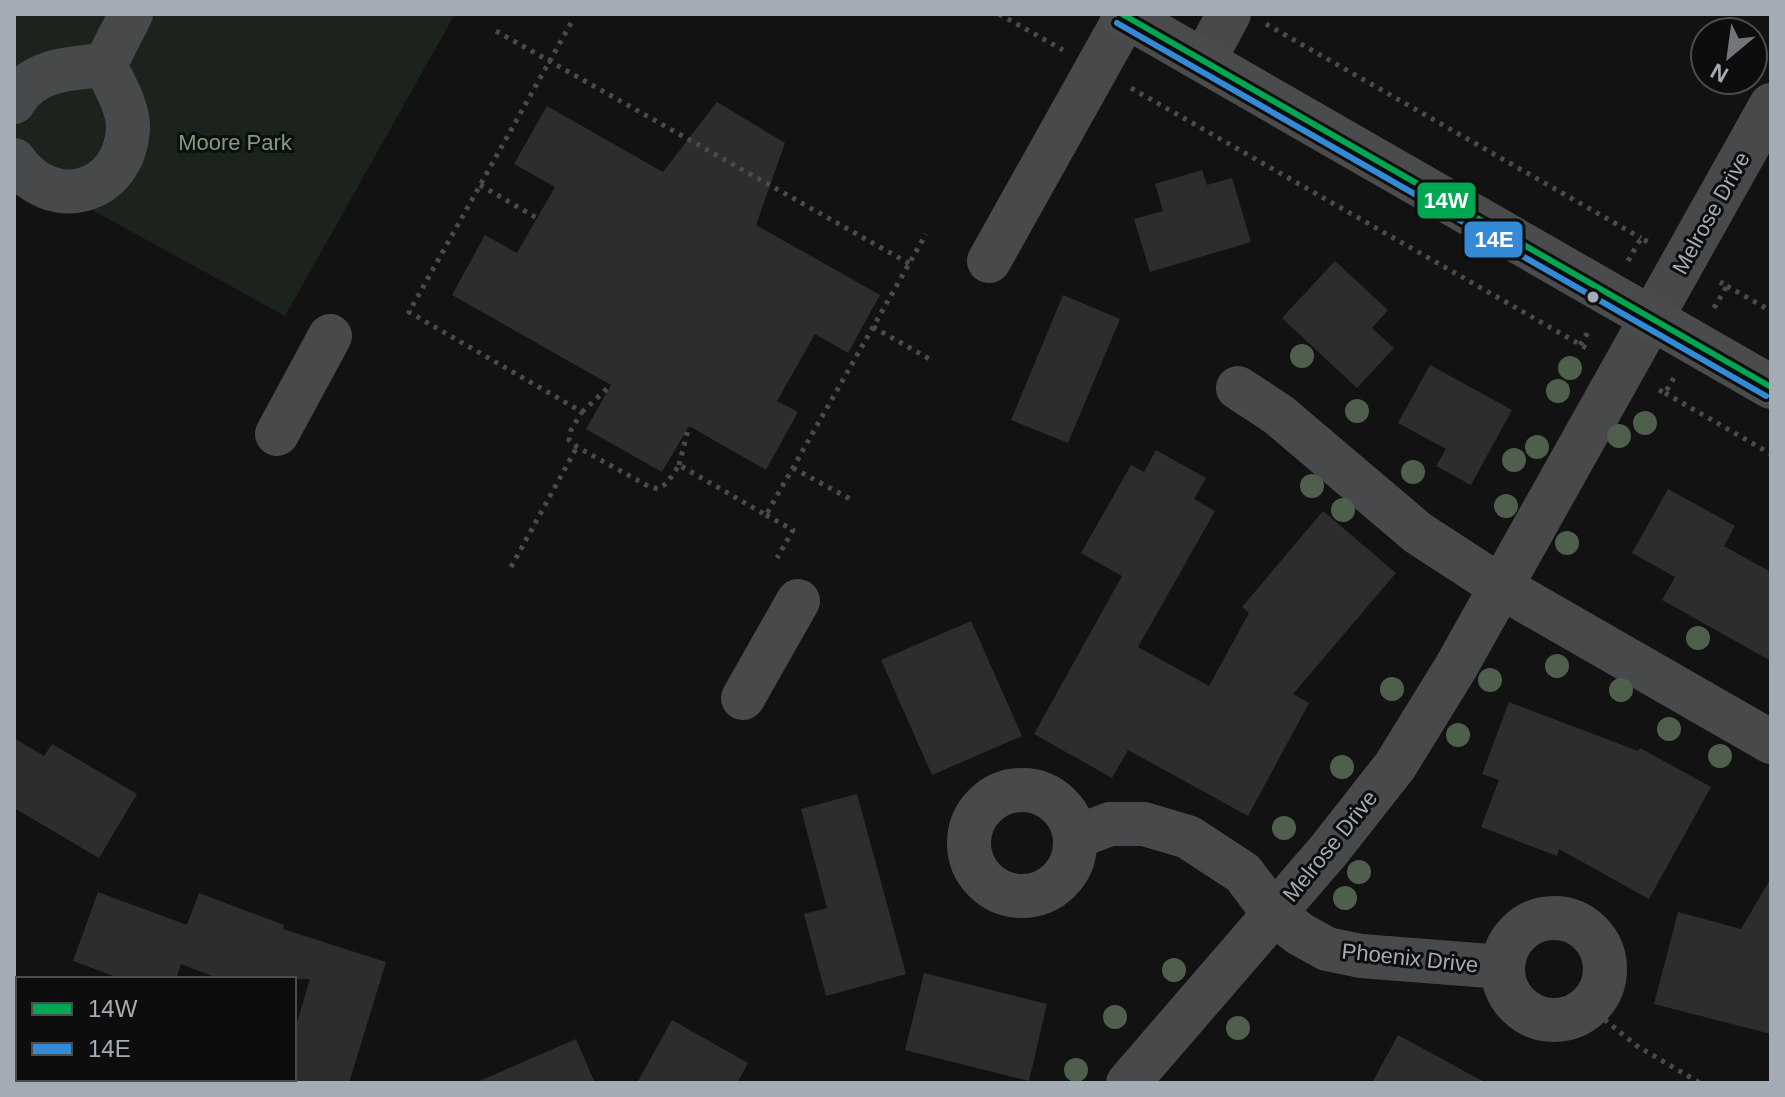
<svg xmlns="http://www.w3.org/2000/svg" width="1785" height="1097" font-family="Arial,sans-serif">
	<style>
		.green { fill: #1c231d }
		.building { fill: #2d2d2e }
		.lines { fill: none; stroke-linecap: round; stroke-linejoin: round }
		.path { stroke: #484a4d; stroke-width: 5; stroke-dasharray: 4 6; stroke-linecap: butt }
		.minor { stroke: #47494b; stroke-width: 44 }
		.major { stroke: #494b4d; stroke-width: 44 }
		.bus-1-casing { stroke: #0d0d0e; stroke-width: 12 }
		.bus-2-casing { stroke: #0d0d0e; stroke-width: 12 }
		.bus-1 { stroke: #00a651; stroke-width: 6 }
		.bus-2 { stroke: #338bd7; stroke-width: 6 }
		.tree { fill: #4e5f4c }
		.bus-dot { fill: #a3acb4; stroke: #0d0d0e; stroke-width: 3 }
		.labels { text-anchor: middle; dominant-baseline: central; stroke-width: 6; stroke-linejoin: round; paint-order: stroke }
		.park-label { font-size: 22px; fill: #7f9e7b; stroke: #0d0d0e }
		.street-label { font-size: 22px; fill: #a3acb4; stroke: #0d0d0e }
		.line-badge { stroke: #0d0d0e; stroke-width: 3 }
		.badge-label { font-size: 22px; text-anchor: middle; font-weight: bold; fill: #fff }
	</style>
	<rect width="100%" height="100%" fill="#121213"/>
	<path class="green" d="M 14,14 L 455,14 L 285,316 L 14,167 Z"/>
	<g class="building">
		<path d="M 717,102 L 785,143 L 756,225 L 880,295 L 848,353 L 815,334 L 777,401 L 798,412 L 766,470 L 689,426 L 662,472 L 586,429 L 611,385 L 452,295 L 485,235 L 517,253 L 555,187 L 514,164 L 547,106 L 663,172 Z"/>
		<path d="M 1202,170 L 1207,185 L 1232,178 L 1251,242 L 1150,272 L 1134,219 L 1163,211 L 1155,184 Z"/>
		<path d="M 1335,261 L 1388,310 L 1372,328 L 1394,348 L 1357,388 L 1282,318 Z"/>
		<path d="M 1063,295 L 1120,319 L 1068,443 L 1011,420 Z"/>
		<path d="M 1430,365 L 1512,410 L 1471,485 L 1436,466 L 1446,449 L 1398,423 Z"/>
		<path d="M 1156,450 L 1206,478 L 1194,499 L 1215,511 L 1138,647 L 1209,686 L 1249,613 L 1242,607 L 1323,511 L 1396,573 L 1293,694 L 1309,703 L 1248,816 L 1128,750 L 1112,778 L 1034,734 L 1122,576 L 1081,553 L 1131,465 L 1144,472 Z"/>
		<path d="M 1668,489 L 1735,526 L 1724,546 L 1771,572 L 1771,661 L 1662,600 L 1675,577 L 1632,553 Z"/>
		<path d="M 971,621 L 1022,736 L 932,775 L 881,660 Z"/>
		<path d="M 1509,702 L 1638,751 L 1640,748 L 1711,787 L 1649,899 L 1559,849 L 1557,856 L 1481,827 L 1499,780 L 1482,774 Z"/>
		<path d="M 14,738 L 44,756 L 52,744 L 137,794 L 99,858 L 14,808 Z"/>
		<path d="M 857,794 L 906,974 L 826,996 L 804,914 L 827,908 L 801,809 Z"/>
		<path d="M 1771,878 L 1771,1034 L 1654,1004 L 1678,912 L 1741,929 Z"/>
		<path d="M 98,892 L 187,925 L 199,893 L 284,925 L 283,929 L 386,962 L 349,1083 L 294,1083 L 294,1032 L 310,979 L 220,979 L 181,964 L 176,979 L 122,979 L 73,961 Z"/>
		<path d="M 924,973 L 1047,1004 L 1029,1081 L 905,1050 Z"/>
		<path d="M 672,1020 L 748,1063 L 737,1083 L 637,1083 Z"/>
		<path d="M 1398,1035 L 1486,1083 L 1372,1083 Z"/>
		<path d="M 576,1039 L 595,1083 L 475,1083 Z"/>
	</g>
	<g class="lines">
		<g class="path">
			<path d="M 999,14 L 1063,50"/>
			<path d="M 571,23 L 409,312 L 582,412 L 571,430 L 569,440 L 577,447 L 648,486 L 658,489 L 667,483 L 679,465 L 766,515 L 926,234"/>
			<path d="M 1266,24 L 1641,238"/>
			<path d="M 496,31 L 910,264"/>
			<path d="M 1131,88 L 1588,349"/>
			<path d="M 480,185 L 537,218"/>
			<path d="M 1628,261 L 1641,238 L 1648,242"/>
			<path d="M 1727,286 L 1771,311"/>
			<path d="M 1714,308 L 1727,286 L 1720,282"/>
			<path d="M 873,327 L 933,361"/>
			<path d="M 1580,345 L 1590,329"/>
			<path d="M 1659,390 L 1665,393 L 1675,376"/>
			<path d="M 1665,393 L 1771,454"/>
			<path d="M 582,412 L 611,385"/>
			<path d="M 679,465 L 689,426"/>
			<path d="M 793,468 L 854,501"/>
			<path d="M 766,515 L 793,530 L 777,558"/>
			<path d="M 511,567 L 577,447"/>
			<path d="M 1589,1007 L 1637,1046 L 1700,1083"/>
		</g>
		<g class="minor">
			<path d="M 1204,60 L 1229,14"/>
			<path d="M 105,65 L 131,14"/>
			<path d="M 14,102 C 31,69 73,68 105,65 C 114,84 129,108 128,129 C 124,195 51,214 14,160"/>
			<path d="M 989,261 L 1126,16"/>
			<path d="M 1238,388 L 1279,415 L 1418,533 L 1501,587 L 1771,742"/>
			<path d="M 277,434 L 330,336"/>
			<path d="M 743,698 L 798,601"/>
			<circle cx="1022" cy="843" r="53"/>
			<path d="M 1076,837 L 1110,824 L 1144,824 L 1188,837 L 1243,873 L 1274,914 L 1300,934 L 1327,949 L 1361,956 L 1502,967"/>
			<circle cx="1554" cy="969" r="51"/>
			<path d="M 190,1079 L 192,1083"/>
			<path d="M 104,1083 L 107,1079"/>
			<path d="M 1128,1083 L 1329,850 L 1395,766 L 1456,667 L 1771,105"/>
		</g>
		<path class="major" d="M 1122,14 L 1771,387"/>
		<defs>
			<path id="bus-1" d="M 1122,14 L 1771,387"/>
			<path id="bus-2" d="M 1117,23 L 1766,396"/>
		</defs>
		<use href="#bus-1" class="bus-1-casing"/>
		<use href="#bus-2" class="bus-2-casing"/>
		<use href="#bus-1" class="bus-1"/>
		<use href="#bus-2" class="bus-2"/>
	</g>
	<g class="tree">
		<circle cx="1302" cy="356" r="12"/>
		<circle cx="1570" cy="368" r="12"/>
		<circle cx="1558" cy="391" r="12"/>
		<circle cx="1357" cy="411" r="12"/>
		<circle cx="1645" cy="423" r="12"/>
		<circle cx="1619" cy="436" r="12"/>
		<circle cx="1537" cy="447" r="12"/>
		<circle cx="1514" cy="460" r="12"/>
		<circle cx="1413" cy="472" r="12"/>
		<circle cx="1312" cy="486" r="12"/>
		<circle cx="1506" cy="506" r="12"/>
		<circle cx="1343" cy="510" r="12"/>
		<circle cx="1567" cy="543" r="12"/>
		<circle cx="1698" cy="638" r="12"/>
		<circle cx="1557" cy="666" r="12"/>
		<circle cx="1490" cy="680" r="12"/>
		<circle cx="1392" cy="689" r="12"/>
		<circle cx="1621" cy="690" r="12"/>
		<circle cx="1669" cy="729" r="12"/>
		<circle cx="1458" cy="735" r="12"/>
		<circle cx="1720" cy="756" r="12"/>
		<circle cx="1342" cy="767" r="12"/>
		<circle cx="1284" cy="828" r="12"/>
		<circle cx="1359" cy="872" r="12"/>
		<circle cx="1345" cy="898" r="12"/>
		<circle cx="1174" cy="970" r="12"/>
		<circle cx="1115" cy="1017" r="12"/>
		<circle cx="1238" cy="1028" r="12"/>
		<circle cx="1076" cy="1070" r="12"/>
	</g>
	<circle class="bus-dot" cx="1593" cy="297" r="7"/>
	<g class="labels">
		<g class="park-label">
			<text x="235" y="142">Moore Park</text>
		</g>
		<g class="street-label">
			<text transform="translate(1711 213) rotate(-61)">Melrose Drive</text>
			<text transform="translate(1330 846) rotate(-51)">Melrose Drive</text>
			<text transform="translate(1410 958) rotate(6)">Phoenix Drive</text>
		</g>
	</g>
	<g class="line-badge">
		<rect x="1416" y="181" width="61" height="39" rx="8" fill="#00a651"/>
		<rect x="1463" y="220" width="61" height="39" rx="8" fill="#338bd7"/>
	</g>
	<g class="badge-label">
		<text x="1446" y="208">14W</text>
		<text x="1494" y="247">14E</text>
	</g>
	<rect width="1785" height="1097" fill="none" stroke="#a3acb4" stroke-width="32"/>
	<rect x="16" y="977" width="280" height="104" fill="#0d0d0e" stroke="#494d50" stroke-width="2"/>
	<rect x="32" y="1003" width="40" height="12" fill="#00a651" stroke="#494d50" stroke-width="2"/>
	<text x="88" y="1017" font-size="24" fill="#a3acb4">14W</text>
	<rect x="32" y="1043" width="40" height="12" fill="#338bd7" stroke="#494d50" stroke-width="2"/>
	<text x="88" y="1057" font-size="24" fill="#a3acb4">14E</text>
	<g transform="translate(1729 56) rotate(209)"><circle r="38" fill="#0d0d0e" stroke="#494d50" stroke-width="2"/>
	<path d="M0-6L14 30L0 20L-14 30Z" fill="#70767c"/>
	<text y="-12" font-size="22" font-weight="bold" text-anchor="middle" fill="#a3acb4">N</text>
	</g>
</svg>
